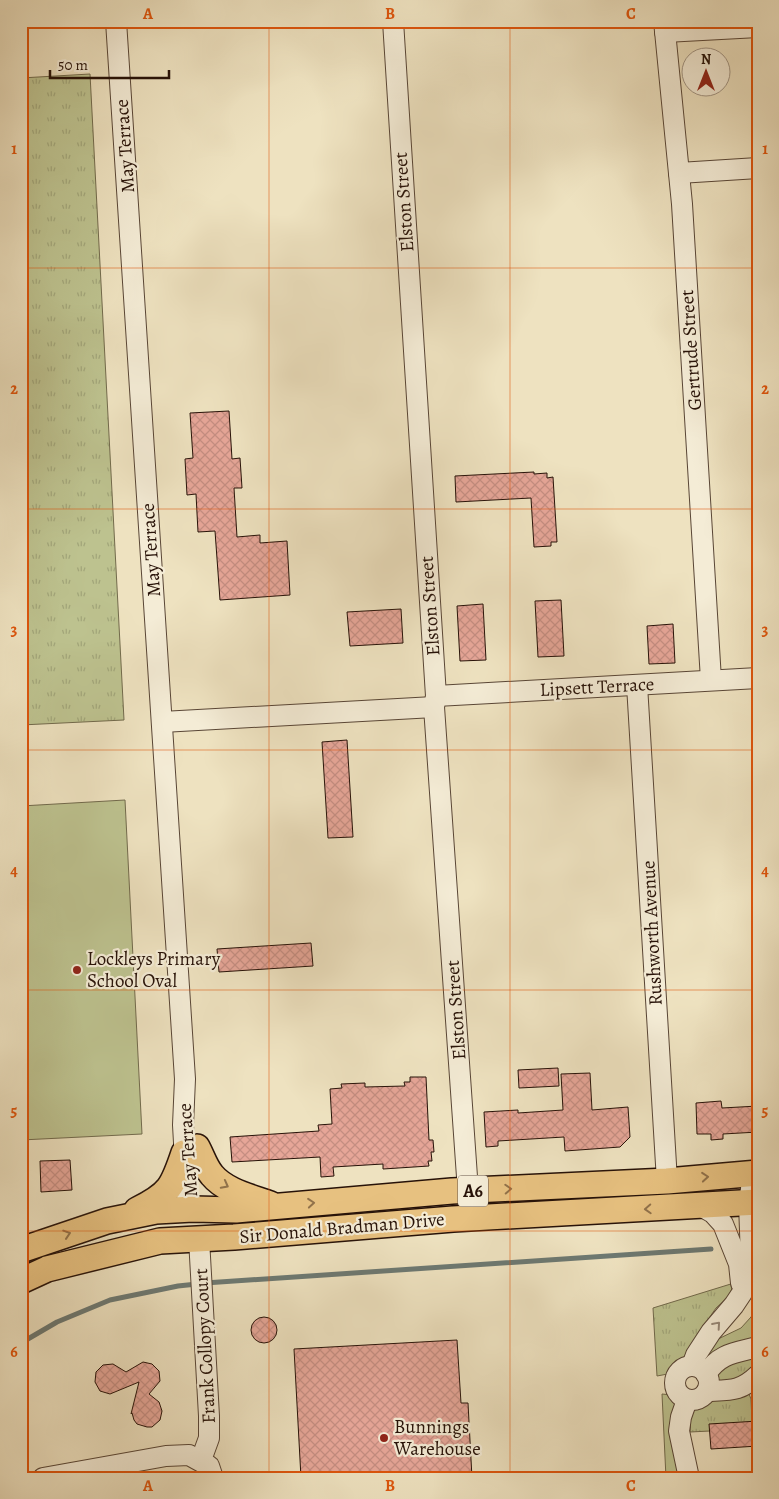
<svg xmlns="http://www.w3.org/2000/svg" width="779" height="1499" font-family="Alegreya,serif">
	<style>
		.grass { fill: url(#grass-tufts); stroke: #726a4c }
		.green { fill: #bdc28f; stroke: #726a4c }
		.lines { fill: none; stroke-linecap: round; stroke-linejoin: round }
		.stream { stroke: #6d7972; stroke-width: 5 }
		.building { fill: url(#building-cross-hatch); stroke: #271208 }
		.minor-casing { stroke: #594636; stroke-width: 22 }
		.major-casing { stroke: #271208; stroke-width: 28 }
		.minor { stroke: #f4ecd6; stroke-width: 20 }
		.major { stroke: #e7c180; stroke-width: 25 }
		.oneway { stroke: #91724a }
		.oneway2 { stroke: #988a79 }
		.grid { fill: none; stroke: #de550c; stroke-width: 1; stroke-opacity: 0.55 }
		.poi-dot { fill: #8f2418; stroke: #f4ecd6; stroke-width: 2 }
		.labels { text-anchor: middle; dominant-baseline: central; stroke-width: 4.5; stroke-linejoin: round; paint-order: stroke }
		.shield { fill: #f4ecd6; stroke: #645346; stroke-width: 1 }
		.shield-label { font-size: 18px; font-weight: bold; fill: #271208 }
		.street-label { font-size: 19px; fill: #271208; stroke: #f4ecd6 }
		.poi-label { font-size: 19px; fill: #271208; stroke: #f4ecd6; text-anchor: start }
		.neatline { fill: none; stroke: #de550c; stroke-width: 2 }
		.grid-label { font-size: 16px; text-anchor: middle; font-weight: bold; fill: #de550c }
	</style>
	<defs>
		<pattern id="grass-tufts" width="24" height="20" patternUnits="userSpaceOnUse" patternTransform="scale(1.25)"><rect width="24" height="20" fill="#bdc28f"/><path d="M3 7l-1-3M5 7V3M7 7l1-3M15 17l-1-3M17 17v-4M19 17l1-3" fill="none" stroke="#a2a67a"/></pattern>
		<pattern id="building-cross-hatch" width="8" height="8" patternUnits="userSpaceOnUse" patternTransform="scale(1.25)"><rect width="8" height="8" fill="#e6a698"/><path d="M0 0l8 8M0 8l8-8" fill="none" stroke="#c58e82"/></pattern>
	</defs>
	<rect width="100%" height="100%" fill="#eee2c0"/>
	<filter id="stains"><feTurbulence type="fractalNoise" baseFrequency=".004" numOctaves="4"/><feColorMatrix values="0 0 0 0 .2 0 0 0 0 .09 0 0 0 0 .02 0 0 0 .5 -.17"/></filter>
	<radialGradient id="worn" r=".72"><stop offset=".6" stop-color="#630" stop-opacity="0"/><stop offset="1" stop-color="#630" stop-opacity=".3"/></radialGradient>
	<g class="grass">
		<path d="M 90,74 L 124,720 L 21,725 L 21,78 Z"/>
		<path d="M 734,1283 L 729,1296 L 716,1308 L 707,1321 L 699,1339 L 683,1367 L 673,1373 L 657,1376 L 653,1308 Z"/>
		<path d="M 758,1306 L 758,1340 L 705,1366 L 697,1359 L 716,1340 L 741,1328 L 751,1317 Z"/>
		<path d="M 758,1353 L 758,1370 L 753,1375 L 713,1385 L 717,1369 Z"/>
		<path d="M 749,1394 L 751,1399 L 752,1422 L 710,1431 L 690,1432 C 691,1427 690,1421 691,1416 C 696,1391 730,1395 749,1394 Z"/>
	</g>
	<g class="green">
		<path d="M 125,800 L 142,1134 L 21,1140 L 21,806 Z"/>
		<path d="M 662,1394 L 672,1395 L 676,1400 L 680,1478 L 666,1478 Z"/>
	</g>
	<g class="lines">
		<g class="stream">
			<path d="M 205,1283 L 711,1249"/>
			<path d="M 21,1343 L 57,1322 L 110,1300 L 178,1286 L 197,1284"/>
		</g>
	</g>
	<g class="building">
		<path d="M 229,411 L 232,459 L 240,458 L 242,488 L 234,488 L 237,537 L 260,535 L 260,543 L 287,541 L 290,595 L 220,600 L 215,531 L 198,532 L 196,494 L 187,495 L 185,459 L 193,458 L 190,413 Z"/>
		<path d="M 534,472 L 534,474 L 547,473 L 547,478 L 553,477 L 557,542 L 551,542 L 551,546 L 534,547 L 531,498 L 456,502 L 455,476 Z"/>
		<path d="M 561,600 L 564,656 L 538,657 L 535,601 Z"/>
		<path d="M 483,604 L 486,660 L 460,661 L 457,606 Z"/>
		<path d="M 401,609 L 403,643 L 350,646 L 347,612 Z"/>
		<path d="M 673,624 L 675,663 L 649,664 L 647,626 Z"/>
		<path d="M 347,740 L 353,837 L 328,838 L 322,742 Z"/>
		<path d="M 311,943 L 313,966 L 219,972 L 217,949 Z"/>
		<path d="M 558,1068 L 559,1086 L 519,1088 L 518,1070 Z"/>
		<path d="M 590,1073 L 592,1110 L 628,1107 L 630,1137 L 620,1147 L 565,1151 L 564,1137 L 498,1141 L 498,1146 L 486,1147 L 484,1112 L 518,1110 L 518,1113 L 563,1110 L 561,1074 Z"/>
		<path d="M 410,1077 L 426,1077 L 429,1140 L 433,1140 L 434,1152 L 431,1152 L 432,1161 L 428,1161 L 429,1166 L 383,1169 L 383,1164 L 333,1167 L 334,1176 L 321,1177 L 320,1157 L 232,1162 L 230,1137 L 319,1131 L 318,1125 L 332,1124 L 330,1089 L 342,1088 L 341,1084 L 365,1083 L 365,1087 L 405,1086 L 404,1082 L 410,1082 Z"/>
		<path d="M 721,1101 L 722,1108 L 758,1106 L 758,1132 L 723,1134 L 723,1139 L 711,1140 L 711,1134 L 697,1134 L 696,1103 Z"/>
		<path d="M 70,1160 L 72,1190 L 41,1192 L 40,1161 Z"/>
		<circle cx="264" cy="1330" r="13"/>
		<path d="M 457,1340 L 461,1403 L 468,1403 L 472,1478 L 301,1478 L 294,1349 Z"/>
		<path d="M 143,1362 L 152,1364 L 159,1371 L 160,1381 L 149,1394 L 159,1402 L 162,1411 L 160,1420 L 152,1427 L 147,1427 L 137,1424 L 134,1420 L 132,1413 L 131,1414 L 139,1382 L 110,1394 L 100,1391 L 95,1382 L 96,1372 L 103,1365 L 113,1364 L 126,1372 Z"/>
		<path d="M 758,1421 L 758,1446 L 711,1449 L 709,1424 Z"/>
	</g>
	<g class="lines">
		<defs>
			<g id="minor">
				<path d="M 116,21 L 185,1079 L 183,1125 L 187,1196 L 193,1209"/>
				<path d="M 393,21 L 436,696 L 434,707 L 468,1191"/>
				<path d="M 664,21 L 682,204 L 711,680"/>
				<path d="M 665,32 L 758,27"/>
				<path d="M 679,173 L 758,168"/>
				<path d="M 637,685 L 667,1181"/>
				<path d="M 436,696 L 758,678"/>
				<path d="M 162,722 L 434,707"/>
				<path d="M 701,1206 L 713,1213 L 723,1224 L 739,1264 L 741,1283"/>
				<path d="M 199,1239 L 209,1416 L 209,1438 L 201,1460"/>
				<circle cx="692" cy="1383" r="17"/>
				<path d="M 692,1366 L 696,1355 L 711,1332 L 734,1305 L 742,1293 L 751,1259 L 749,1203 L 753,1174"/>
				<path d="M 706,1374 C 720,1353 735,1353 758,1347"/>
				<path d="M 707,1391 C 730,1390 740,1392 758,1375"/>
				<path d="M 687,1400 L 681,1417 L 679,1431 L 689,1478"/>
				<path d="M 43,1478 L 166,1456 L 189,1455 L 209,1466 L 213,1478"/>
			</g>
			<g id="major">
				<path d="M 197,1147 C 202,1156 205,1167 212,1175 C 225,1191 251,1197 270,1204"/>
				<path d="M 137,1210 C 170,1194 173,1186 184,1153"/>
				<path d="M 21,1250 L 107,1221 L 156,1211 L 193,1209 L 236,1210 L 452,1191 L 667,1181 L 758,1173"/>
				<path d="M 21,1281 L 47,1269 L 160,1241 L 234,1237 L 453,1219 L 758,1202"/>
			</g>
		</defs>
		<use href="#minor" class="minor-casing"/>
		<use href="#major" class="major-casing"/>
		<use href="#minor" class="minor"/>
		<use href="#major" class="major"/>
	</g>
	<defs><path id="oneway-chevron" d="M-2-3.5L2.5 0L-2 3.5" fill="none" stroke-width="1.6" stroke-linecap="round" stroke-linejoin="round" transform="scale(1.25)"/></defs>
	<g class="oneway">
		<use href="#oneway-chevron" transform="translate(705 1177) rotate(-5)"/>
		<use href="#oneway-chevron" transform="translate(225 1185) rotate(28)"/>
		<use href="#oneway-chevron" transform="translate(508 1189) rotate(-3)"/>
		<use href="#oneway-chevron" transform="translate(311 1203) rotate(-5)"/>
		<use href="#oneway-chevron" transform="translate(648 1209) rotate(177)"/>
		<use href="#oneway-chevron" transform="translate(67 1234) rotate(-18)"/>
	</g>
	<use class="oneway2" href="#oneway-chevron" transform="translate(717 1325) rotate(-49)"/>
	<path class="grid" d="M 269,21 L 269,1478M 510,21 L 510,1478M 21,268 L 758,268M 21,509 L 758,509M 21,750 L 758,750M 21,990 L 758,990M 21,1231 L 758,1231"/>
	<g class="poi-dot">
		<circle cx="77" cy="970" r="5"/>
		<circle cx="384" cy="1438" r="5"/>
	</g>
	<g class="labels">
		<rect class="shield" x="458" y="1175.5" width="30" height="31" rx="4"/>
		<g class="shield-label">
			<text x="473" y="1191">A6</text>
		</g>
		<g class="street-label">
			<text transform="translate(125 146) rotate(-94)">May Terrace</text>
			<text transform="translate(404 202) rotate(-94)">Elston Street</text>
			<text transform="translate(691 350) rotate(-94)">Gertrude Street</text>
			<text transform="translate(151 550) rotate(-94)">May Terrace</text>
			<text transform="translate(430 606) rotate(-94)">Elston Street</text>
			<text transform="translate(597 687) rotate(-3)">Lipsett Terrace</text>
			<text transform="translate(652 933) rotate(-93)">Rushworth Avenue</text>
			<text transform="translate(456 1010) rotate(-94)">Elston Street</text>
			<text transform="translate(188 1150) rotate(-94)">May Terrace</text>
			<text transform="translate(342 1228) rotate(-5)">Sir Donald Bradman Drive</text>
			<text transform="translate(205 1346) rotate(-93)">Frank Collopy Court</text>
		</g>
		<g class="poi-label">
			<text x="87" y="959">Lockleys Primary<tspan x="87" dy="22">School Oval</tspan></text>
			<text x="394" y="1427">Bunnings<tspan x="394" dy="22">Warehouse</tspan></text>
		</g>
	</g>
	<rect width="779" height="1499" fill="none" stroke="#eee2c0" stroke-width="55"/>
	<g transform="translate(706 72)"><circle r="24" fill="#f4ecd6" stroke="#a29584"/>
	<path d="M0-4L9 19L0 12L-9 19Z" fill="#8f2418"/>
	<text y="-8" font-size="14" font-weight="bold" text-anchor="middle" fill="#271208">N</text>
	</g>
	<path d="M50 70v8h119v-8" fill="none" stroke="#271208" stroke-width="2.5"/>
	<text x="58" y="70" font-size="15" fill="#271208" stroke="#f4ecd6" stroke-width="4" paint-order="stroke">50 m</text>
	<rect x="28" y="28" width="724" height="1444" class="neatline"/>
	<g class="grid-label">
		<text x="148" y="19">A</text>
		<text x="390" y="19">B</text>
		<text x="631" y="19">C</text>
		<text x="14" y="154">1</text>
		<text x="765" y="154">1</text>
		<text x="14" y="394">2</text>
		<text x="765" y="394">2</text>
		<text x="14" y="635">3</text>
		<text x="765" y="635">3</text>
		<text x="14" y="876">4</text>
		<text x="765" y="876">4</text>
		<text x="14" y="1116">5</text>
		<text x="765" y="1116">5</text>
		<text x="14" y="1357">6</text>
		<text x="765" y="1357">6</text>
		<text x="148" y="1491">A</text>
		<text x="390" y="1491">B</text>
		<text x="631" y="1491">C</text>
	</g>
	<rect width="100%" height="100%" filter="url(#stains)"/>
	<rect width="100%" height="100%" fill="url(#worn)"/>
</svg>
